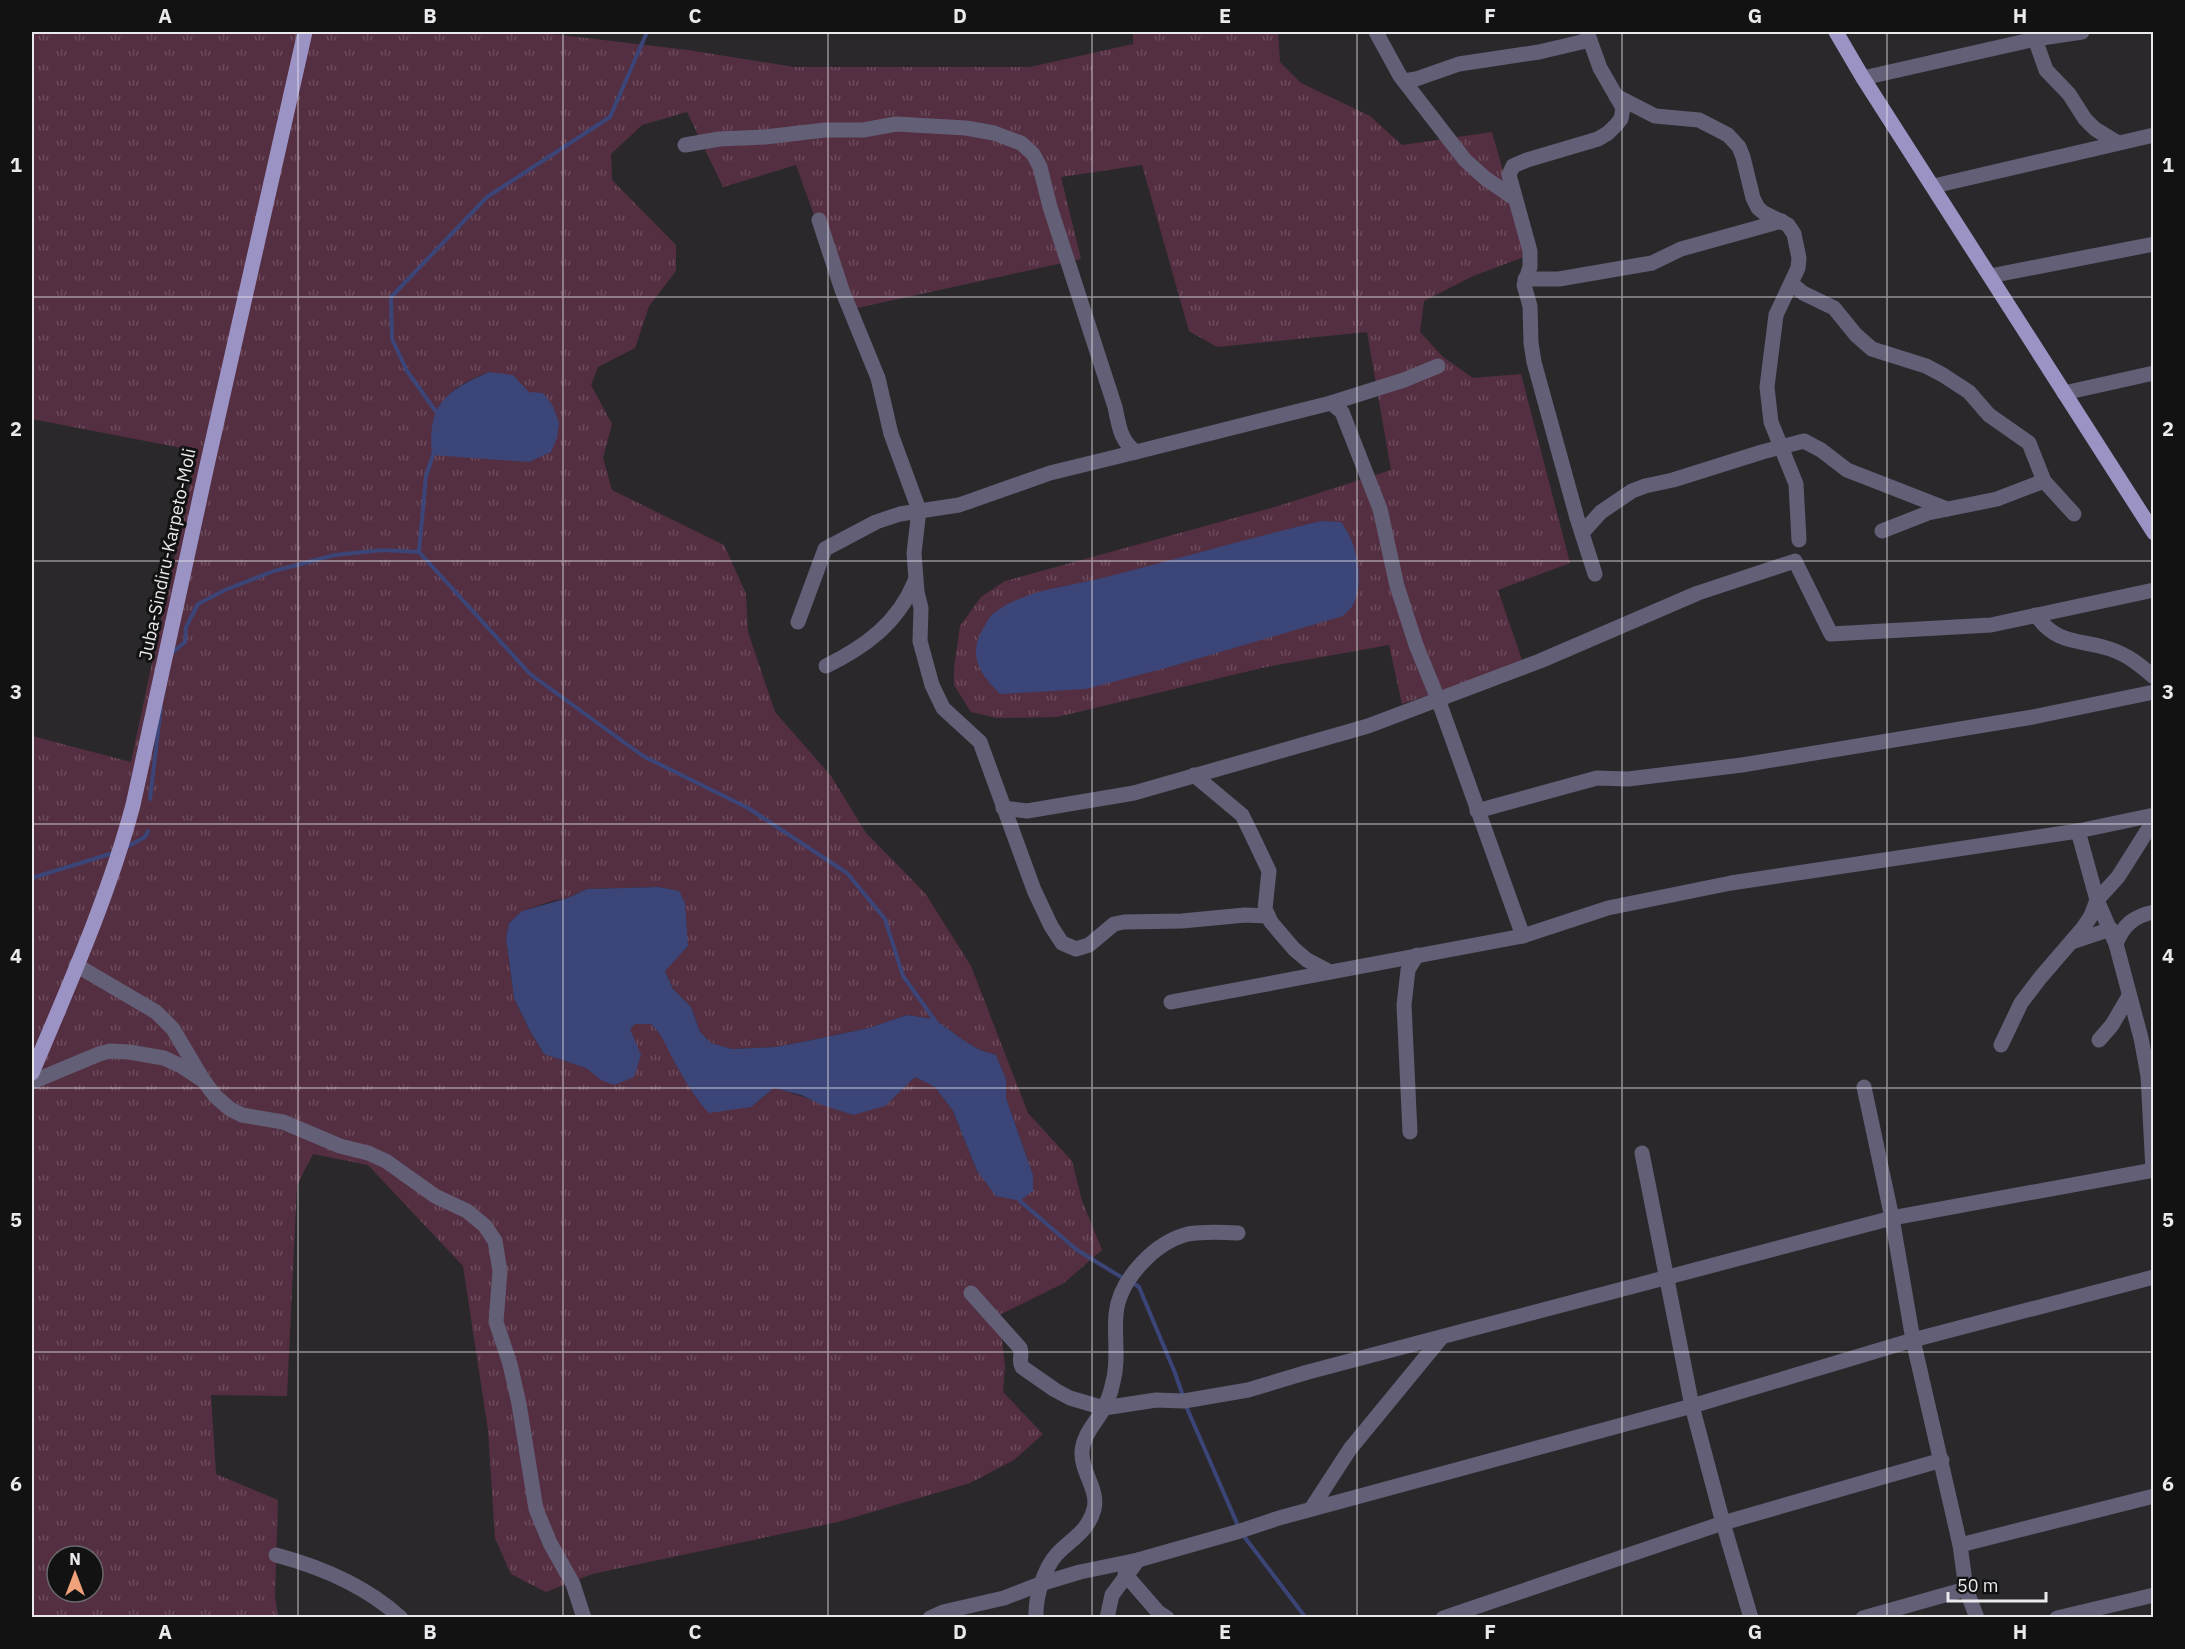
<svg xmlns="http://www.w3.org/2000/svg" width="2185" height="1649" font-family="'IBM Plex Sans',sans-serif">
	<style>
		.grass { fill: url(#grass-tufts); fill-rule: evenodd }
		.water { fill: #3b4578 }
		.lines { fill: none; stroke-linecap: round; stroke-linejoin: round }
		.stream { stroke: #3b4578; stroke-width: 4 }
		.minor { stroke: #635f77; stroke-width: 15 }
		.major { stroke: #9c93c5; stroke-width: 15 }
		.grid { fill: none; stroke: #eae9ec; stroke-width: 1.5; stroke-opacity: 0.55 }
		.labels { text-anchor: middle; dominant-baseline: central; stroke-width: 6; stroke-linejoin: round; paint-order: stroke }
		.street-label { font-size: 18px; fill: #eae9ec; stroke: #131213 }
		.neatline { fill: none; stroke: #eae9ec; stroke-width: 2 }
		.grid-label { font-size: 20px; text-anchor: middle; font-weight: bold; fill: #eae9ec }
	</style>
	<defs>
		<pattern id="grass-tufts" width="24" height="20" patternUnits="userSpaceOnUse" patternTransform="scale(1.5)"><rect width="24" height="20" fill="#542f41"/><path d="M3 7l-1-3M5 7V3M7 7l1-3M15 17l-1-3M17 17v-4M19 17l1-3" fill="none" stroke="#6d4d5d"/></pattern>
	</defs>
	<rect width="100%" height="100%" fill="#2b282c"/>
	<path class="grass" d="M 32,32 L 535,32 L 688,50 L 794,67 L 1030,67 L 1133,44 L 1133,32 L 1278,32 L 1280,62 L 1301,83 L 1370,116 L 1402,145 L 1492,132 L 1527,256 L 1473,276 L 1424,301 L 1420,332 L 1443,357 L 1473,378 L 1521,374 L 1570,563 L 1498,590 L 1523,663 L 1402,704 L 1389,645 L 1266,667 L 1057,717 L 997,718 L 971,712 L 954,685 L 954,668 L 960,626 L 981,597 L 1005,581 L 1278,506 L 1391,470 L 1367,332 L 1217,347 L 1189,331 L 1142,165 L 1061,177 L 1081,259 L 848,310 L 796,165 L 723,187 L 687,112 L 642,125 L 611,154 L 612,180 L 676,245 L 676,271 L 649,306 L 635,348 L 598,367 L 591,385 L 612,424 L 603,458 L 612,490 L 724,545 L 746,594 L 748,632 L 775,712 L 831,776 L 866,833 L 925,893 L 971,966 L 1028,1113 L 1072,1161 L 1082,1201 L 1102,1250 L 1064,1283 L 999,1315 L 1005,1366 L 1003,1392 L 1043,1434 L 1014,1460 L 970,1483 L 838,1522 L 592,1574 L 546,1592 L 511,1574 L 495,1538 L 488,1430 L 463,1266 L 368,1165 L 313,1154 L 297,1185 L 287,1396 L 211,1395 L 216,1474 L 278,1500 L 275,1596 L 278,1617 L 32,1617 L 32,736 L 131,762 L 197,451 L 32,419 ZM 489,372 L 529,392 L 441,406 C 451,387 470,380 489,372 ZM 659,887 L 679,891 L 688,946 L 665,970 L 673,989 L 691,1007 L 700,1032 L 711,1043 L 732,1049 L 776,1047 L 812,1040 L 869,1028 L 907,1015 L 934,1019 L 966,1042 L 980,1050 L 996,1055 L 1006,1079 L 1006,1098 L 1033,1175 L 977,1171 L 953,1111 L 935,1087 L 915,1077 L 902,1089 L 853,1115 C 826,1106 802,1095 774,1088 L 751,1107 L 651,1024 L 635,1024 L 629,1029 L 601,1080 L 586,1068 L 544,1054 L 529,1029 L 514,998 L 506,938 L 509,923 L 522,911 L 552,901 L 568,898 L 587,889 ZM 57,1556 L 93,1556 L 93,1592 L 57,1592 Z"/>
	<g class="water">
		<path d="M 489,372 L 513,375 L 529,392 L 543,393 L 553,406 L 559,423 L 557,438 L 551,452 L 529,462 L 432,455 C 427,405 445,391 489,372 Z"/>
		<path d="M 1321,521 L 1341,522 C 1357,543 1364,576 1355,601 C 1353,607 1347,612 1343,616 L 1166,668 L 1086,689 L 1000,694 C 979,673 967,655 984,627 C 987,622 989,616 994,613 C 1027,588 1071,587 1110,576 C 1180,558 1250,538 1321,521 Z"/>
		<path d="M 659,887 L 679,891 L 685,903 L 688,946 L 665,971 L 673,989 L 691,1007 L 700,1032 L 711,1043 L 732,1049 L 776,1047 L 812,1040 L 869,1028 L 907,1015 L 934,1019 L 966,1042 L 980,1050 L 996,1055 L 1006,1079 L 1006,1098 L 1033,1175 L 1033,1191 L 1020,1201 L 996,1196 L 977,1171 L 953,1111 L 935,1087 L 915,1077 L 885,1106 L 853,1115 L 822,1105 L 801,1095 L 774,1088 L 751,1107 L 709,1113 C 694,1097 684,1079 674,1061 C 667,1048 662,1034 651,1024 L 635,1024 L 630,1029 L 641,1055 L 634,1077 L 614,1085 L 601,1080 L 586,1068 L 544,1054 L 529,1029 L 514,998 L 506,938 L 509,923 L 522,911 L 568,898 L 587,889 Z"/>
	</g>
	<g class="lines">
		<g class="stream">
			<path d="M 437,413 L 407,371 L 392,339 L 391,297 L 487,197 L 610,117 L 647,32"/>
			<path d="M 419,552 L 426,476 L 434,452"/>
			<path d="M 172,653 L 185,642 L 186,627 L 198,604 L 225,590 L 274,571 L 335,555 L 383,550 L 419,552 L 530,674 L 643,756 L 748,808 L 847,873 L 885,919 L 903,976 L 936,1022"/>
			<path d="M 150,799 L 161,707"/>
			<path d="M 125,848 L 145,837 L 148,831"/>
			<path d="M 32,878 L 113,853"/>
			<path d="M 1019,1197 L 1020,1201 L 1077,1250 L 1126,1280"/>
			<path d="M 1133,1283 L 1139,1287 L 1175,1373 L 1183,1396"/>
			<path d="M 1186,1406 L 1239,1528"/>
			<path d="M 1243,1535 L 1306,1618"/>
		</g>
		<g class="minor">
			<path d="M 1376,32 L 1400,76 L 1465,160 L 1485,178 L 1514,198"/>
			<path d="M 1587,32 L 1600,68 L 1623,108 L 1621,119 L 1616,125 L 1608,133 L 1598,139 L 1527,160 L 1513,166 L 1509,175 L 1530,251 L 1530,267 L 1524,285 L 1530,306 L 1531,343 L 1534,362 L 1577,518 L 1595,574"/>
			<path d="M 2035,39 L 2046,70 L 2069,94 L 2085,119 L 2095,129 L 2118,143"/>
			<path d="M 1863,78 L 2035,39 L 2082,32"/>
			<path d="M 1404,81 L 1416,79 L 1459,64 L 1539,52 L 1590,40"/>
			<path d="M 1616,96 L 1655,116 L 1699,120 L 1728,135 L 1739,147 L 1743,157 L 1753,198 L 1758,208 L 1764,213 L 1788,225 L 1794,234 L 1799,258 L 1798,268 L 1776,315 L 1767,387 L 1771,422 L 1796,484 L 1799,540"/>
			<path d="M 685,145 L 719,139 L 765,137 L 825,130 L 863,130 L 896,124 L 966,128 L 994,133 L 1021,143 L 1033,154 L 1040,167 L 1050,207 L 1115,407 C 1119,425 1120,441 1136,452 L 1331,403 L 1342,412 L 1380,509 L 1397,586 L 1416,645 L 1438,699 L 1523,936"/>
			<path d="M 1934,186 L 2154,135"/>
			<path d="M 819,220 L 842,290 L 878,378 L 891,434 L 919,510 L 914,553 L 917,592 L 921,608 L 920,641 L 932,685 L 943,708 L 980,742 L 1034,890 L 1051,926 L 1062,943 L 1076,949 L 1089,945 L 1114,924 L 1124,922 L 1182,921 L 1245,915 L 1267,916"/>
			<path d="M 1990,276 L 2154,244"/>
			<path d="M 1525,279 L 1559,279 L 1652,263 L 1681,249 L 1782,221"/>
			<path d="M 1792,284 L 1803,293 L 1834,308 L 1856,335 L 1872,349 L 1926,366 L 1943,375 L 1969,392 L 1989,415 L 2029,443 L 2044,481 L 2074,514"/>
			<path d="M 2064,393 L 2154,373"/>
			<path d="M 1331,403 L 1404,380 L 1438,366"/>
			<path d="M 1882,531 L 1928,513 L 1997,499 L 2044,481"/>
			<path d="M 1582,533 L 1601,512 L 1632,491 L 1645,486 L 1673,480 L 1762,452 L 1804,441 L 1821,450 L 1847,470 L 1947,509"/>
			<path d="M 2036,615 C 2056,645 2080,639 2110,649 C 2128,655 2140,665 2154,677"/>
			<path d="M 798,622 L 825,549 L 876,522 L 900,514 L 959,505 L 1050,473 L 1136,452"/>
			<path d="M 826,666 C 865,647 898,623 915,581"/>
			<path d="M 1194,775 L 1242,815 L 1250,831 L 1269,871 L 1265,909 L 1271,922 L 1294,949 L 1307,960 L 1328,971"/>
			<path d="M 1003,808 L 1027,811 L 1134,793 L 1368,726 L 1540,661 L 1698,593 L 1795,561 L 1831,634 L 1991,625 L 2154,590"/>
			<path d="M 1477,811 L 1597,778 L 1628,779 L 1742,765 L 2033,717 L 2154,692"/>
			<path d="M 2078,831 L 2097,900 L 2116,944 L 2141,1038 L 2148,1076 L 2153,1170"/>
			<path d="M 2072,942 L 2111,929"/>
			<path d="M 2116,944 C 2123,925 2134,916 2154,912"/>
			<path d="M 76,965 L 156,1012 L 173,1029 L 202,1078"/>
			<path d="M 1171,1002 L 1523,936 L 1608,908 L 1731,883 L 2078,831 L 2154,815"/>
			<path d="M 2099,1040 L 2112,1025 L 2129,996"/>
			<path d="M 2001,1045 L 2021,1003 L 2040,978 L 2083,928 L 2091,916 L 2097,900 L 2118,877 L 2154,820"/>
			<path d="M 32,1082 L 99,1054 L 110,1051 L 129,1052 L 164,1058 L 181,1066 L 204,1081 L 215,1096 L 230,1109 L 242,1115 L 283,1122 L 340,1146 L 368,1153 L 386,1161 L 435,1196 L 467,1211 L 485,1226 L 495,1241 L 500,1271 L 496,1322 L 510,1364 L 519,1404 L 536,1509 L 550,1543 L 573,1584 L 584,1618"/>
			<path d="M 1864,1087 L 1892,1218 L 1913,1340 L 1960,1545 L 1966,1589 L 1977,1618"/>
			<path d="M 1410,1132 L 1404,1005 L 1408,970 L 1417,955"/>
			<path d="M 1642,1153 L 1692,1406 L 1723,1523 L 1751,1618"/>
			<path d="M 971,1293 L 1020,1348 C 1023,1355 1018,1360 1022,1367 L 1055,1390 L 1070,1398 L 1104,1408 L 1156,1400 L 1184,1401 L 1248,1390 L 1308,1372 L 1892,1218 L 2154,1170"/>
			<path d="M 1311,1509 L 1350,1449 L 1442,1337"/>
			<path d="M 1960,1545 L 2154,1496"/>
			<path d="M 276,1555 C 321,1567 366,1586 401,1618"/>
			<path d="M 1125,1574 L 1158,1612 L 1167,1618"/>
			<path d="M 930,1618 L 943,1612 L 1004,1598 L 1040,1584 L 1080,1572 L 1138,1560 L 1240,1531 L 1279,1518 L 1692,1406 L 1913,1340 L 2154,1277"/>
			<path d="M 1036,1618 C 1035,1598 1044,1568 1057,1554 C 1071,1539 1088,1532 1094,1509 C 1099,1490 1081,1472 1082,1452 C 1083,1434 1096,1423 1104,1408 C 1108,1401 1111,1391 1113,1382 C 1119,1360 1114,1337 1116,1314 C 1119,1280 1155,1242 1188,1234 C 1205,1231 1222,1232 1238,1233"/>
			<path d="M 1107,1618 L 1112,1595 L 1138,1560"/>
			<path d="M 1443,1618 L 1723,1523 L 1942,1460"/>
			<path d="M 1863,1618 L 1966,1589"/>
			<path d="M 2057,1618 L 2154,1595"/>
		</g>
		<g class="major">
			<path d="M 1836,32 L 1863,78 L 2154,533"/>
			<path d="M 32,1073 C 69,985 108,898 133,805 L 206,470 L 305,32"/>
		</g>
	</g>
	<path class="grid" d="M 298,32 L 298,1618M 563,32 L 563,1618M 828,32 L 828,1618M 1092,32 L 1092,1618M 1357,32 L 1357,1618M 1622,32 L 1622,1618M 1887,32 L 1887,1618M 32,297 L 2154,297M 32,561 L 2154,561M 32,824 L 2154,824M 32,1088 L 2154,1088M 32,1352 L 2154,1352"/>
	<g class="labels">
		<g class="street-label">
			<text transform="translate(167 554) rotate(-78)">Juba-Sindiru-Karpeto-Moli</text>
		</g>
	</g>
	<rect width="2185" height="1649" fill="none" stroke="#131213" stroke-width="66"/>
	<g transform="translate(75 1574)"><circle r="28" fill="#131213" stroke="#69686a" stroke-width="1.5"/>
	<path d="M0-4.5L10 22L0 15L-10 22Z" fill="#f0a27a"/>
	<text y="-9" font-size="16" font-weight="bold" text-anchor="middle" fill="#eae9ec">N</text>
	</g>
	<path d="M1948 1592v9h98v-9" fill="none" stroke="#eae9ec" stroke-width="3"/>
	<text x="1957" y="1592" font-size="18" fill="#eae9ec" stroke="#131213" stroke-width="4.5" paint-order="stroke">50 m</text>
	<rect x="33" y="33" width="2119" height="1583" class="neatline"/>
	<g class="grid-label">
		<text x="165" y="23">A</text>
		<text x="430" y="23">B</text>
		<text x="695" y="23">C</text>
		<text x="960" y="23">D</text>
		<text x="1225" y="23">E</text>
		<text x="1490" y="23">F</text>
		<text x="1755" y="23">G</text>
		<text x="2020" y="23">H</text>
		<text x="16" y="172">1</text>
		<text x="2168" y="172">1</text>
		<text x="16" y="436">2</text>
		<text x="2168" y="436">2</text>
		<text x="16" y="699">3</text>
		<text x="2168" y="699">3</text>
		<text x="16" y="963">4</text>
		<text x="2168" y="963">4</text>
		<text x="16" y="1227">5</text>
		<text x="2168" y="1227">5</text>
		<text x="16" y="1491">6</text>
		<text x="2168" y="1491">6</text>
		<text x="165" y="1639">A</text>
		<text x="430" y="1639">B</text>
		<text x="695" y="1639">C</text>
		<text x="960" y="1639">D</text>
		<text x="1225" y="1639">E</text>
		<text x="1490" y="1639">F</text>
		<text x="1755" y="1639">G</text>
		<text x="2020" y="1639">H</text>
	</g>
</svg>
